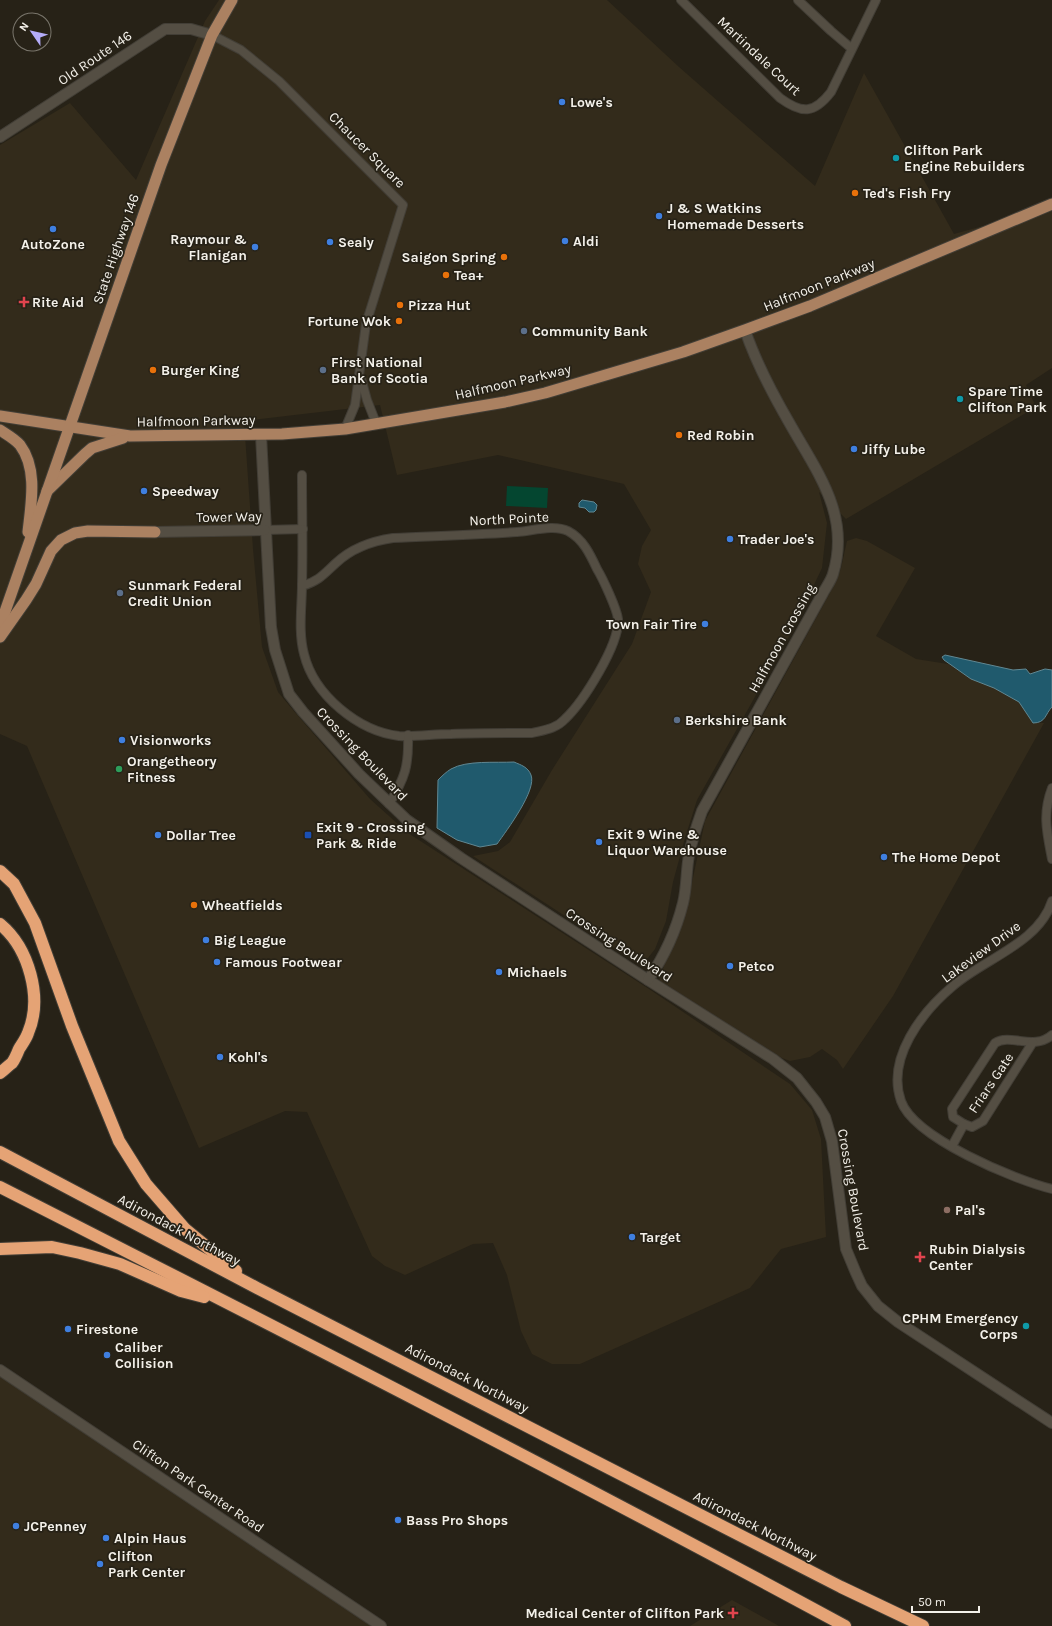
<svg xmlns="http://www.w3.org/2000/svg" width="1052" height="1626" font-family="Karla,sans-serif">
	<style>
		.built { fill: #332b1b }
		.green { fill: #044630 }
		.water { fill: #205a6d; stroke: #608792 }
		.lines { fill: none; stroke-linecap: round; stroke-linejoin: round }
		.minor-casing { stroke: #423e36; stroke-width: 10 }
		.tertiary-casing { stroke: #423e36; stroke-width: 12 }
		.primary-casing { stroke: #423e36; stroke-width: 13 }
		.motorway-casing { stroke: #423e36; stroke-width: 14 }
		.minor { stroke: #544e43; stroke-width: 8 }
		.tertiary { stroke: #544e43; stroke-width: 10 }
		.primary { stroke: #ab8161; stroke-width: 11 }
		.motorway { stroke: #e5a375; stroke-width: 12 }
		.shop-dot { fill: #3f7fe0; stroke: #272217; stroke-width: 1.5 }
		.culture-dot { fill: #0f9aa8; stroke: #272217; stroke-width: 1.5 }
		.food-dot { fill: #e8710a; stroke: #272217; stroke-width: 1.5 }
		.health-dot { fill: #e0444e; stroke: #272217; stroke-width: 1.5 }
		.service-dot { fill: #5c6f8a; stroke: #272217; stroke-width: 1.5 }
		.leisure-dot { fill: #2e9e5b; stroke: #272217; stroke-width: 1.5 }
		.transit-dot { fill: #1a4fb4; stroke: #272217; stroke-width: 1.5 }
		.education-dot { fill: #8d6e63; stroke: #272217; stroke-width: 1.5 }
		.labels { text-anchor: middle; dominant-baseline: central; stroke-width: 3.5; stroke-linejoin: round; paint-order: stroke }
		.street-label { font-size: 14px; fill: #f4f1ea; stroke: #272217 }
		.poi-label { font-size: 14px; font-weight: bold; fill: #f4f1ea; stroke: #272217; text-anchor: start }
	</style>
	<rect width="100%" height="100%" fill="#272217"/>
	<g class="built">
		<path d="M 219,0 L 607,0 L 679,67 L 815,186 L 864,73 L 954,234 L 1052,207 L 1052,368 L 1026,385 L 1036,407 L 846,519 L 819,492 L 827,523 L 822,568 L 792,631 L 697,800 L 685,838 L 673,882 L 666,921 L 655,949 L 648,958 L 637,963 L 473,856 L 498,851 L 510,842 L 552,770 L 632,644 L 651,592 L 638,564 L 642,546 L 651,530 L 624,484 L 498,455 L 397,475 L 380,405 L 244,421 L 253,549 L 262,647 L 278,692 L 293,710 L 370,799 L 408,833 L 649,989 L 790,1084 L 812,1110 L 821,1139 L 826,1237 L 781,1249 L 750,1288 L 580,1364 L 552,1364 L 532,1354 L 521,1331 L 507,1275 L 493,1243 L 473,1244 L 405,1275 L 385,1266 L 372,1256 L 307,1112 L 285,1111 L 199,1148 L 27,746 L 0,734 L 0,145 L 70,103 L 136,180 L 205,21 Z"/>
		<path d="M 856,538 L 867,541 L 915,568 L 876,636 L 916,659 L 948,664 L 971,679 L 994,688 L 1019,702 L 1033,723 L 1044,723 L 893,996 L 843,1069 L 837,1060 L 822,1049 L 810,1057 L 790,1061 L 782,1058 L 659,980 L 690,892 L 705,821 L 837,580 L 841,568 L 847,541 Z"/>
		<path d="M 0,1376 L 361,1618 L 371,1626 L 0,1626 Z"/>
		<path d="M 732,1600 L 779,1626 L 690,1626 Z"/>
	</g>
	<path class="green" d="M 507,486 L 548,488 L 547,508 L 506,506 Z"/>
	<g class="water">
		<path d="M 582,500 L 594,502 L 597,505 L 596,510 L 594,512 L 589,512 L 585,508 L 579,507 L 579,503 Z"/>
		<path d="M 945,655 L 1013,670 L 1026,669 L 1030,674 L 1045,669 L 1052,670 L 1052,707 C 1045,714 1046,723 1033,723 L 1019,702 L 994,688 L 971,679 L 944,660 L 942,657 Z"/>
		<path d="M 514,762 C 521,765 528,767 531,775 C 537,790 507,830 497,844 L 480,847 L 457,840 L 437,828 L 438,780 C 442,776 446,772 451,769 C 467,760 495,763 514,762 Z"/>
	</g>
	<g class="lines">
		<defs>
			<g id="minor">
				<path d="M 681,0 L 780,98 C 802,114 814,114 831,92 L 876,0"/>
				<path d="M 798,0 L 831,31 L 851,48"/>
				<path d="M 212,35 L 241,50 L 279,81 L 403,205 L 366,324 L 355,405 L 345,429"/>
				<path d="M 361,378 L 367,400 L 376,423"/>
				<path d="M 302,475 C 302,512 303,548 302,584 C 302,607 298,631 304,654 C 314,695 358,731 399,736 C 416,737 434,734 451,734 C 478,733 505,733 532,733 C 544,730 556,729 565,719 C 583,702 620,644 618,619 C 617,609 603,579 597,569 C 590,554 583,539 568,531 C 554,524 532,531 517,532 C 476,535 434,536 393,538 C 372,541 352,548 336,563 C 324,574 319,581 302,586"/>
				<path d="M 265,530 L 303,529"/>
				<path d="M 1052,788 C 1042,814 1047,833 1052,859"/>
				<path d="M 389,804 C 405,778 409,766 408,735"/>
				<path d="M 1052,901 C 1039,943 984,959 953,986 C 922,1012 886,1058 901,1101 C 914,1138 1015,1180 1052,1189"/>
				<path d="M 964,1124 L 953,1117 L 952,1109 L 995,1043 C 1011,1033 1034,1051 1052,1035"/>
				<path d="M 952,1146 L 964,1124 L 972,1127 L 983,1121 L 1033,1042"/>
			</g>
			<g id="tertiary">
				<path d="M 0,137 L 165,29 L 191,29 L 212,35"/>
				<path d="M 261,435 L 271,627 L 275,650 L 289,694 L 303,712 L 359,774 L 407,820 L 461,858 L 648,980 L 773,1059 L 797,1078 L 816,1102 L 825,1117 L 832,1141 L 846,1249 L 856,1273 L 862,1286 L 878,1306 L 898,1322 L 1052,1423"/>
				<path d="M 155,532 L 265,530"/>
				<path d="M 648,980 C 664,957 676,931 683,903 C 687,887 686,871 689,855 C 692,840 697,825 702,811 L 823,593 C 826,587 831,581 833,574 C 851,515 817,472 790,424 C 772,393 756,363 745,330"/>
				<path d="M 0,1370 L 381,1626"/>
			</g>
			<g id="primary">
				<path d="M 0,416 L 130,436 L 282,434 L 345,429 L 505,402 L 545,393 L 683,352 L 745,330 L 810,306 L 1052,204"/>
				<path d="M 0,430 C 6,434 15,439 20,445 C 38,469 31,504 28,532"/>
				<path d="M 47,491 L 85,454 L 92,448 L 123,438"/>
				<path d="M 0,626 L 161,165 L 212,35 L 232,0"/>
				<path d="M 0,637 L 26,600 L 36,584 L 51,551 L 61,540 L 75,533 L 88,531 L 155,532"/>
			</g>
			<g id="motorway">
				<path d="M 0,871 L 14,884 L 35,923 L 72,1026 L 119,1141 L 146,1184 L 185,1229 L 236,1271"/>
				<path d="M 0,924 C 29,948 43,998 28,1033 C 26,1039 22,1044 19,1049 C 17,1054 15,1059 12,1063 C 8,1066 4,1070 0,1073"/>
				<path d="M 0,1152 L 257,1288 L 841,1587 L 923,1626"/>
				<path d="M 0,1187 C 283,1331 566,1475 845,1626"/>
				<path d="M 0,1249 L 52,1247 L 80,1253 L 120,1264 L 181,1291 L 204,1297"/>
			</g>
		</defs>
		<use href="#minor" class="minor-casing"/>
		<use href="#tertiary" class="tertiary-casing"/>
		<use href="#primary" class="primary-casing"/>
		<use href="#motorway" class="motorway-casing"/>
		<use href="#minor" class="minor"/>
		<use href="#tertiary" class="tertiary"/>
		<use href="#primary" class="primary"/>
		<use href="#motorway" class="motorway"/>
	</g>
	<g class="shop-dot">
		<circle cx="562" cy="102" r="4"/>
		<circle cx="659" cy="216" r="4"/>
		<circle cx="53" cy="229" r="4"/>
		<circle cx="565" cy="241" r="4"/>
		<circle cx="330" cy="242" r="4"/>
		<circle cx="255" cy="247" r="4"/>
		<circle cx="854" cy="449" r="4"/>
		<circle cx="144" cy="491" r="4"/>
		<circle cx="730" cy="539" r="4"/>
		<circle cx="705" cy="624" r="4"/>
		<circle cx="122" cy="740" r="4"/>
		<circle cx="158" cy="835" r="4"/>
		<circle cx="599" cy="842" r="4"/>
		<circle cx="884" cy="857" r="4"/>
		<circle cx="206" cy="940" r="4"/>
		<circle cx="217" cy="962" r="4"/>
		<circle cx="730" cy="966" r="4"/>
		<circle cx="499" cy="972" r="4"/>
		<circle cx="220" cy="1057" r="4"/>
		<circle cx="632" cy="1237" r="4"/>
		<circle cx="68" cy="1329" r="4"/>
		<circle cx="107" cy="1355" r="4"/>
		<circle cx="398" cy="1520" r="4"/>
		<circle cx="16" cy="1526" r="4"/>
		<circle cx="106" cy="1538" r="4"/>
		<circle cx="100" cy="1564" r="4"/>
	</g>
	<g class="culture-dot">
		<circle cx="896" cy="158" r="4"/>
		<circle cx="960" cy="399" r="4"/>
		<circle cx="1026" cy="1326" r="4"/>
	</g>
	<g class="food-dot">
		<circle cx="855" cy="193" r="4"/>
		<circle cx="504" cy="257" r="4"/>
		<circle cx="446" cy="275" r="4"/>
		<circle cx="400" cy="305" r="4"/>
		<circle cx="399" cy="321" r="4"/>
		<circle cx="153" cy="370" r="4"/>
		<circle cx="679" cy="435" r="4"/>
		<circle cx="194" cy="905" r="4"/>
	</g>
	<g class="health-dot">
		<path d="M22 296h4v4h4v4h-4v4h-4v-4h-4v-4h4z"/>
		<path d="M918 1251h4v4h4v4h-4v4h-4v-4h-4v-4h4z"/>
		<path d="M731 1607h4v4h4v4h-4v4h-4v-4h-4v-4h4z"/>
	</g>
	<g class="service-dot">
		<circle cx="524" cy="331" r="4"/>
		<circle cx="323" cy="370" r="4"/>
		<circle cx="120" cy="593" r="4"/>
		<circle cx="677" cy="720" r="4"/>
	</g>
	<circle class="leisure-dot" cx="119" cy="769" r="4"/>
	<rect class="transit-dot" x="304" y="831" width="8" height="8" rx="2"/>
	<circle class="education-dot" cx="947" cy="1210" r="4"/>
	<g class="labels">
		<g class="street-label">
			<text transform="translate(759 56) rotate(43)">Martindale Court</text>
			<text transform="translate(95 58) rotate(-34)">Old Route 146</text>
			<text transform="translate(367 150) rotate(45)">Chaucer Square</text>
			<text transform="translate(116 249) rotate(-71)">State Highway 146</text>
			<text transform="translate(819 285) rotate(-22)">Halfmoon Parkway</text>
			<text transform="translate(513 382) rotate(-13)">Halfmoon Parkway</text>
			<text transform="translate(196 421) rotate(-1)">Halfmoon Parkway</text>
			<text transform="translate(229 517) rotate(-1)">Tower Way</text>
			<text transform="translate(509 519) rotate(-3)">North Pointe</text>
			<text transform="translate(782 638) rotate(-61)">Halfmoon Crossing</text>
			<text transform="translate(362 754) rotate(46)">Crossing Boulevard</text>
			<text transform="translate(619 945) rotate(33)">Crossing Boulevard</text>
			<text transform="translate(981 952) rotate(-36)">Lakeview Drive</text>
			<text transform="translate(991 1083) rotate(-56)">Friars Gate</text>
			<text transform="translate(853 1190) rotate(80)">Crossing Boulevard</text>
			<text transform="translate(179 1230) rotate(28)">Adirondack Northway</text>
			<text transform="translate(467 1378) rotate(27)">Adirondack Northway</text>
			<text transform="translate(198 1486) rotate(34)">Clifton Park Center Road</text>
			<text transform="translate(755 1526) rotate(27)">Adirondack Northway</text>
		</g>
		<g class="poi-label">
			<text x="570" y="102">Lowe's</text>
			<text x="904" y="150">Clifton Park<tspan x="904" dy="16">Engine Rebuilders</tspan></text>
			<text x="863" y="193">Ted's Fish Fry</text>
			<text x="667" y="208">J &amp; S Watkins<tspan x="667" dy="16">Homemade Desserts</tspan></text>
			<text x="247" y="239" text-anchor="end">Raymour &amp;<tspan x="247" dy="16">Flanigan</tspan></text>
			<text x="573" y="241">Aldi</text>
			<text x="338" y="242">Sealy</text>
			<text x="53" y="244" text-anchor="middle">AutoZone</text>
			<text x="496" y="257" text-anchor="end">Saigon Spring</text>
			<text x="454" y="275">Tea+</text>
			<text x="32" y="302">Rite Aid</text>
			<text x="408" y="305">Pizza Hut</text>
			<text x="391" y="321" text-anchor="end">Fortune Wok</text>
			<text x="532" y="331">Community Bank</text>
			<text x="331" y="362">First National<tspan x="331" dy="16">Bank of Scotia</tspan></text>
			<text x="161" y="370">Burger King</text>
			<text x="968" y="391">Spare Time<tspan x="968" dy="16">Clifton Park</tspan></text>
			<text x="687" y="435">Red Robin</text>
			<text x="862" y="449">Jiffy Lube</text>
			<text x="152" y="491">Speedway</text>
			<text x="738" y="539">Trader Joe's</text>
			<text x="128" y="585">Sunmark Federal<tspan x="128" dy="16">Credit Union</tspan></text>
			<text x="697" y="624" text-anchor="end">Town Fair Tire</text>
			<text x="685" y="720">Berkshire Bank</text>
			<text x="130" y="740">Visionworks</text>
			<text x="127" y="761">Orangetheory<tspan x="127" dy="16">Fitness</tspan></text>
			<text x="316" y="827">Exit 9 - Crossing<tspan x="316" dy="16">Park &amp; Ride</tspan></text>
			<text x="607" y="834">Exit 9 Wine &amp;<tspan x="607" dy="16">Liquor Warehouse</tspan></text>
			<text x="166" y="835">Dollar Tree</text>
			<text x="892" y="857">The Home Depot</text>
			<text x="202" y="905">Wheatfields</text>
			<text x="214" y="940">Big League</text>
			<text x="225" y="962">Famous Footwear</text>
			<text x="738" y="966">Petco</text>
			<text x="507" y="972">Michaels</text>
			<text x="228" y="1057">Kohl's</text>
			<text x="955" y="1210">Pal's</text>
			<text x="640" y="1237">Target</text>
			<text x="929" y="1249">Rubin Dialysis<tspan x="929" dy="16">Center</tspan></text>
			<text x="1018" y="1318" text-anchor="end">CPHM Emergency<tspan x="1018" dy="16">Corps</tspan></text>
			<text x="76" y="1329">Firestone</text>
			<text x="115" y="1347">Caliber<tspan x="115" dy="16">Collision</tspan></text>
			<text x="406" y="1520">Bass Pro Shops</text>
			<text x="24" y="1526">JCPenney</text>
			<text x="114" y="1538">Alpin Haus</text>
			<text x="108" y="1556">Clifton<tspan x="108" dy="16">Park Center</tspan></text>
			<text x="724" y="1613" text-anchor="end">Medical Center of Clifton Park</text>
		</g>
	</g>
	<g transform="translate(32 32) rotate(304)"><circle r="19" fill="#272217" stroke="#79756b"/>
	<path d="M0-3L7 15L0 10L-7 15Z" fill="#b4acf9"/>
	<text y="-6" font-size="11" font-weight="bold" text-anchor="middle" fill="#f4f1ea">N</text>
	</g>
	<path d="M912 1606v6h67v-6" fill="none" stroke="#f4f1ea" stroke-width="2"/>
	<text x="918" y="1606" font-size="12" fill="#f4f1ea" stroke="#272217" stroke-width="3" paint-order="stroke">50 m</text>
</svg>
